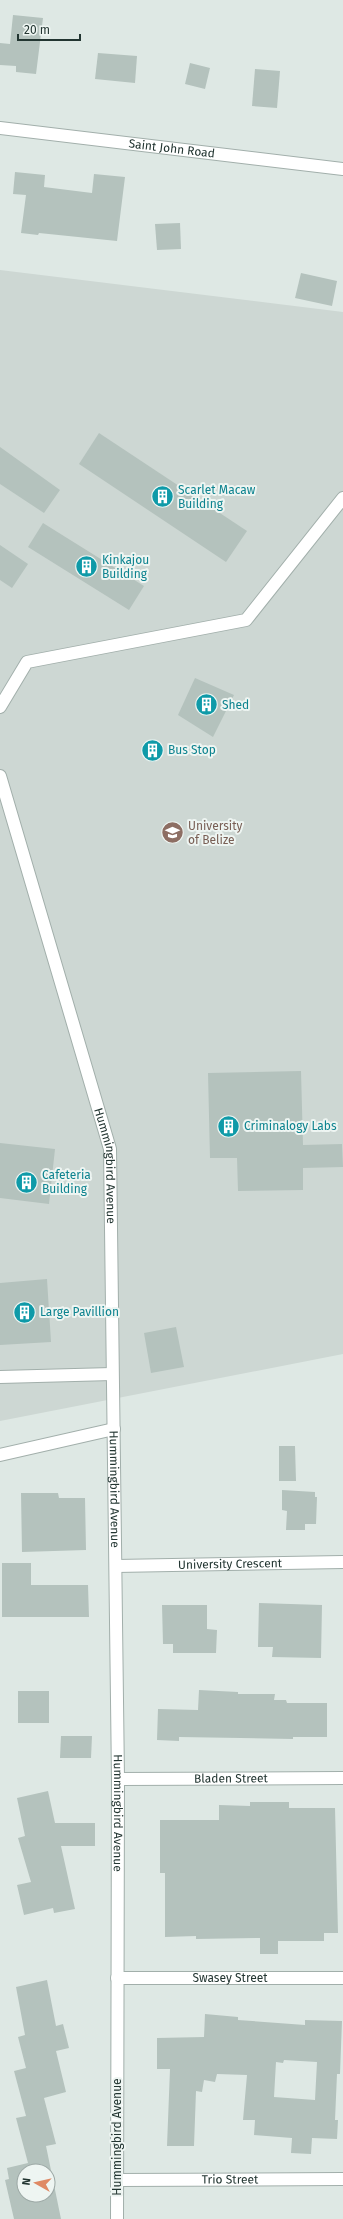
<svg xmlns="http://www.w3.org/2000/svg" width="343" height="2219" font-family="'Fira Sans',sans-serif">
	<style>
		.built { fill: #cdd7d3 }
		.building { fill: #b4c2bd; fill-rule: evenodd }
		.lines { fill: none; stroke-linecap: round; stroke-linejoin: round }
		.street-casing { stroke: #a2afab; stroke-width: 14 }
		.street { stroke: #fff; stroke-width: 12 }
		.labels { text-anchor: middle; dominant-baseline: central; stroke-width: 4; stroke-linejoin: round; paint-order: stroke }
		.street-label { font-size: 12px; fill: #223531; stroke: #eef5f2 }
		.culture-label { font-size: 12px; fill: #0d838f; stroke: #eef5f2; text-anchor: start }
		.education-label { font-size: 12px; fill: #785e54; stroke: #eef5f2; text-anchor: start }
	</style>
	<rect width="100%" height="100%" fill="#dee8e4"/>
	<path class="built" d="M 0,270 L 343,312 L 343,1354 L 0,1421 Z"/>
	<g class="building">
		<path d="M 13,15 L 43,18 L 36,74 L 16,72 L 16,66 L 0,65 L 0,43 L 10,44 Z"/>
		<path d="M 98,53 L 137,56 L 135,83 L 95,79 Z"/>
		<path d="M 190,63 L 210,68 L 205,89 L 185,84 Z"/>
		<path d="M 255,69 L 280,71 L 277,108 L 252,106 Z"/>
		<path d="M 15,172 L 45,175 L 44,187 L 92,193 L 94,174 L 125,177 L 117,241 L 39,233 L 38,235 L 21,233 L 26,195 L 13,194 Z"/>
		<path d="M 180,223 L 181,249 L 157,250 L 155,224 Z"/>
		<path d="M 301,273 L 337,281 L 332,306 L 295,298 Z"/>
		<path d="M 99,433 L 247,531 L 226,562 L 79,464 Z"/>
		<path d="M 0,447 L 60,490 L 44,513 L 0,484 Z"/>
		<path d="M 43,523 L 144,586 L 129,610 L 28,547 Z"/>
		<path d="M 0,545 L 28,564 L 12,588 L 0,580 Z"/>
		<path d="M 195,678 L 234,695 L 213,737 L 178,715 Z"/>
		<path d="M 301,1071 L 303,1145 L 342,1144 L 343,1167 L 303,1168 L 303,1190 L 238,1191 L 237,1158 L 210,1158 L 208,1073 Z"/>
		<path d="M 0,1143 L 55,1149 L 49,1204 L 0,1198 Z"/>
		<path d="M 47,1279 L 51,1342 L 0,1345 L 0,1283 Z"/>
		<path d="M 176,1327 L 184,1367 L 151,1373 L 144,1333 Z"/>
		<path d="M 279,1446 L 295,1446 L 296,1481 L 279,1481 Z"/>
		<path d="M 282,1490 L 315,1492 L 315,1497 L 317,1497 L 316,1524 L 305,1524 L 305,1530 L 286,1530 L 287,1511 L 282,1510 Z"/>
		<path d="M 21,1493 L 58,1493 L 59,1498 L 85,1498 L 86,1550 L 22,1552 Z"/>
		<path d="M 2,1563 L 31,1563 L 31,1585 L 88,1585 L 89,1617 L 2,1617 Z"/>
		<path d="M 259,1603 L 322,1605 L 321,1658 L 272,1657 L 273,1647 L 258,1647 Z"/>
		<path d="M 162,1605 L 207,1605 L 207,1629 L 217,1630 L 216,1653 L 173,1653 L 173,1644 L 163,1644 Z"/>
		<path d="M 199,1690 L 238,1692 L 238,1694 L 275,1694 L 274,1700 L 286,1700 L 287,1703 L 327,1703 L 327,1737 L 293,1737 L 293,1739 L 179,1737 L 179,1741 L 157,1740 L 158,1709 L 198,1710 Z"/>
		<rect x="18" y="1691" width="31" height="32"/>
		<path d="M 61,1736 L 92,1736 L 91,1758 L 60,1758 Z"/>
		<path d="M 48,1791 L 55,1823 L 95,1823 L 95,1846 L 61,1846 L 75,1909 L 54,1913 L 53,1908 L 24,1915 L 17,1885 L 31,1882 L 18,1838 L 25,1836 L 17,1798 Z"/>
		<path d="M 250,1802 L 289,1802 L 289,1808 L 335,1808 L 338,1933 L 324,1933 L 324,1941 L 278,1941 L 278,1954 L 260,1954 L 260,1938 L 196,1939 L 196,1936 L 165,1937 L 165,1873 L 160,1873 L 160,1820 L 219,1820 L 219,1805 L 250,1806 Z"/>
		<path d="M 47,1980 L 56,2026 L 63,2024 L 69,2048 L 56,2051 L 66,2092 L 44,2098 L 56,2144 L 46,2146 L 61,2219 L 14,2219 L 5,2180 L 9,2179 L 7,2168 L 28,2163 L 16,2118 L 26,2116 L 14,2071 L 26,2068 L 18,2037 L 25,2035 L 16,1987 ZM 24,2171 L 48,2171 L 48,2195 L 24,2195 Z"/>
		<path d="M 205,2014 L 238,2017 L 238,2020 L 305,2025 L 305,2020 L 342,2021 L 340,2074 L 337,2074 L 335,2120 L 338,2120 L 337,2139 L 312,2138 L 311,2154 L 291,2153 L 292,2138 L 254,2135 L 255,2120 L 243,2120 L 247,2075 L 217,2074 L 215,2082 L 204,2080 L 202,2092 L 196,2091 L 194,2146 L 167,2146 L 170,2069 L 157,2069 L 157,2038 L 204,2037 ZM 284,2060 L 317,2062 L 315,2100 L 274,2097 L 276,2062 L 283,2063 Z"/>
	</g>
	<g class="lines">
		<defs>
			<g id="street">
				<path id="s1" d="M 0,128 L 343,169"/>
				<path d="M 0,707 L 27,662 L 246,620 L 343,498"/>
				<path id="s2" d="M 0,776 L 110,1149 L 118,1779 L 117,2219"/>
				<path d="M 0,1377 L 112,1374"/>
				<path d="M 0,1455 L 114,1429"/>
				<path id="s3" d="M 116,1566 L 343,1562"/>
				<path id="s4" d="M 118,1779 L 343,1778"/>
				<path id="s5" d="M 117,1978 L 343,1978"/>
				<path id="s6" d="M 117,2180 L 343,2179"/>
			</g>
		</defs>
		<use href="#street" class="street-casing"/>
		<use href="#street" class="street"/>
	</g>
	<defs>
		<symbol id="building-disc" viewBox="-11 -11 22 22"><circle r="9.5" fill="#0f9aa8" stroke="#eef5f2"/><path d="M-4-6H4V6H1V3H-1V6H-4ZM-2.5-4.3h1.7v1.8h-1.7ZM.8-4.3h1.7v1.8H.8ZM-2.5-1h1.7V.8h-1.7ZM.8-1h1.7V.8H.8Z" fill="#fff"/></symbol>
		<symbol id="university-disc" viewBox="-11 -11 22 22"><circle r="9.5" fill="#8d6e63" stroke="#eef5f2"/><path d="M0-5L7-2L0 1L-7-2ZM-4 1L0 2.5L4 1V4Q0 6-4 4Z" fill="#fff"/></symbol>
	</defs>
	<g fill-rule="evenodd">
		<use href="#building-disc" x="150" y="484" width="25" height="25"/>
		<use href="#building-disc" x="74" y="554" width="25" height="25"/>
		<use href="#building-disc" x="194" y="692" width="25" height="25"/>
		<use href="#building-disc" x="140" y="738" width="25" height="25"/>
		<use href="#university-disc" x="160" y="820" width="25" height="25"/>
		<use href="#building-disc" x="216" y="1114" width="25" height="25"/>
		<use href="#building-disc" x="14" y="1170" width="25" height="25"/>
		<use href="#building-disc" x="12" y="1300" width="25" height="25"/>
	</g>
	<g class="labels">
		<g class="street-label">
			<text stroke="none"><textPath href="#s1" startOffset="173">Saint John Road</textPath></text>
			<text stroke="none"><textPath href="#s2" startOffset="405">Hummingbird Avenue</textPath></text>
			<text stroke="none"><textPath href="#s2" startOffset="729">Hummingbird Avenue</textPath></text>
			<text stroke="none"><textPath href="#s3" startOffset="114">University Crescent</textPath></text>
			<text stroke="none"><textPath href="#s4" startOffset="113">Bladen Street</textPath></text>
			<text stroke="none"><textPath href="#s2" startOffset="1053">Hummingbird Avenue</textPath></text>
			<text stroke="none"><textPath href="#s5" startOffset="113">Swasey Street</textPath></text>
			<text transform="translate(117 2137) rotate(-90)">Hummingbird Avenue</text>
			<text stroke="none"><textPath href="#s6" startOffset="113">Trio Street</textPath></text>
		</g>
		<g class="culture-label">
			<text x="178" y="490">Scarlet Macaw<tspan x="178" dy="14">Building</tspan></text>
			<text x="102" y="560">Kinkajou<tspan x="102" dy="14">Building</tspan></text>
			<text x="222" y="705">Shed</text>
			<text x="168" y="750">Bus Stop</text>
			<text x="244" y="1126">Criminalogy Labs</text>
			<text x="42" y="1175">Cafeteria<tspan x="42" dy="14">Building</tspan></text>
			<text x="40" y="1312">Large Pavillion</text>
		</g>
		<g class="education-label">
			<text x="188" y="826">University<tspan x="188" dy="14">of Belize</tspan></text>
		</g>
	</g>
	<g transform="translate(36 2183) rotate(278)"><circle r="19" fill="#eef5f2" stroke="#9ca8a5"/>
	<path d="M0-3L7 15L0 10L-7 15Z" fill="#df8964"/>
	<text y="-6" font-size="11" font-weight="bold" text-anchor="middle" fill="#223531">N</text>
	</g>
	<path d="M18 34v6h62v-6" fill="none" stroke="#223531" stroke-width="2"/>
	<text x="24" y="34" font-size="12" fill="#223531" stroke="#eef5f2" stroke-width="3" paint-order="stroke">20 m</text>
</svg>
